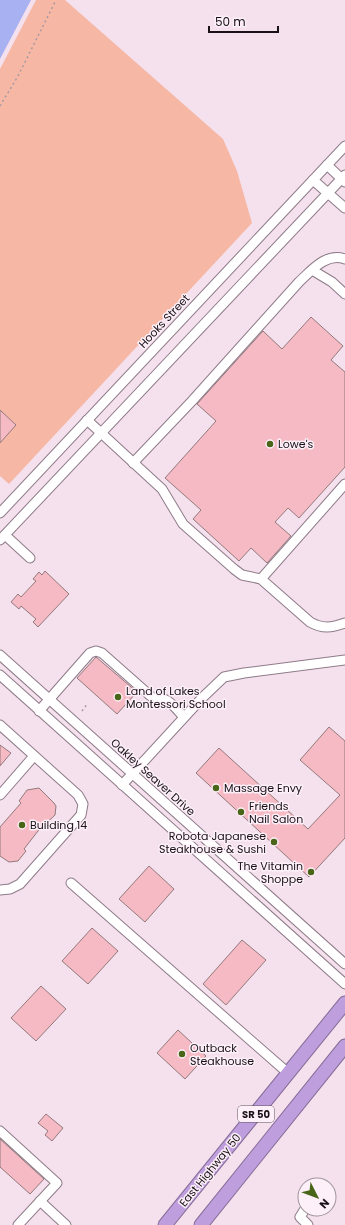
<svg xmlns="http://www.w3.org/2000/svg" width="345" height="1225" font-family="Poppins,sans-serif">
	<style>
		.green { fill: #f6b8a4 }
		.water { fill: #a8b1f2 }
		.building { fill: #f5bac3; stroke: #927a7d }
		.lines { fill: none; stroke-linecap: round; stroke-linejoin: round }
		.minor-casing { stroke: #8e7b88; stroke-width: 11 }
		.highway-casing { stroke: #856d97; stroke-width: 15 }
		.path { stroke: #a999a4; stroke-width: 1.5; stroke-dasharray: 2 3; stroke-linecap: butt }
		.minor { stroke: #fff; stroke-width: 9 }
		.highway { stroke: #bf9edd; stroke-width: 13 }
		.poi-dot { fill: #486518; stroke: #fdf0f9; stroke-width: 1.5 }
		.labels { text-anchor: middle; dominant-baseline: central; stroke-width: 3; stroke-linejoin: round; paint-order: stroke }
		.shield { fill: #fdf0f9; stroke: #5d545a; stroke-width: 1 }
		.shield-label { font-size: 10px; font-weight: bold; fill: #181116 }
		.street-label { font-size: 11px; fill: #181116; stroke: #fdf0f9 }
		.poi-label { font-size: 11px; fill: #181116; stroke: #fdf0f9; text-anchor: start }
	</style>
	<rect width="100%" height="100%" fill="#f5e0ee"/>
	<path class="green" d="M 36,0 L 65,0 L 223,139 L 237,171 L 252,223 L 9,484 L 0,476 L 0,69 Z"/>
	<path class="water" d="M 0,0 L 31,0 L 0,59 Z"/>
	<g class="building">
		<path d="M 311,317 L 343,346 L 331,360 L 345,372 L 345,467 L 299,518 L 288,508 L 275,522 L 291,536 L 267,563 L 251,548 L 239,561 L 193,519 L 201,510 L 165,478 L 216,421 L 197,404 L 263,331 L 282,349 Z"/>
		<path d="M 0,410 L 16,425 L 0,443 Z"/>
		<path d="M 45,571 L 69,594 L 38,627 L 33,622 L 36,619 L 21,606 L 19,609 L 11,602 L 18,594 L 21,597 L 36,581 L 33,579 L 39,572 L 42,575 Z"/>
		<path d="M 96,657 L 137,692 L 117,714 L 77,678 Z"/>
		<path d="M 329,727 L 345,741 L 345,838 L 309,877 L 196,773 L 219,748 L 308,829 L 340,795 L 300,760 Z"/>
		<path d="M 0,745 L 11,753 L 0,766 Z"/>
		<path d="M 39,788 L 54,803 L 56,806 L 55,815 L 38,831 L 24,849 L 26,851 L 18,861 L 9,862 L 0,856 L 0,827 L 21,803 L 19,801 L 27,790 Z"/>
		<path d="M 149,866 L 174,889 L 145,922 L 119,899 Z"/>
		<path d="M 92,928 L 118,951 L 88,984 L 62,961 Z"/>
		<path d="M 242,940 L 266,960 L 226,1005 L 203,984 Z"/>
		<path d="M 41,986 L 66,1009 L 36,1041 L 11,1018 Z"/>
		<path d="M 178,1030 L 206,1056 L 185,1079 L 157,1053 Z"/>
		<path d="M 46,1114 L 63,1128 L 52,1141 L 45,1135 L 48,1131 L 38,1123 Z"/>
		<path d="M 0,1139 L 44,1179 L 30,1194 L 0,1167 Z"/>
	</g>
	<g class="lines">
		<defs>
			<g id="minor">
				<path d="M 327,165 L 345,182"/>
				<path d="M 313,180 L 345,208"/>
				<path d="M 312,270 L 332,282 L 345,294"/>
				<path d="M 87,420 L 162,489 L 183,524 L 234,569 L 242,575 L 261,579 L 310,622 C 322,629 332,628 345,623"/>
				<path d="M 133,463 L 192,401 L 299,282 C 311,271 326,252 345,259"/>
				<path d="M 0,513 L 345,146"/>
				<path d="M 5,535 L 30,558"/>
				<path d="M 0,540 L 345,175"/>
				<path d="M 261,579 L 345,484"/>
				<path d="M 0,655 L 345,964"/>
				<path d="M 0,675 L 345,984"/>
				<path d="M 39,711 L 90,653 L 96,651 L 102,653 L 154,699 C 166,694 176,709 184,717"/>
				<path d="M 0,725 L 78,795 L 83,804 L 81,815 L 20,884 L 10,889 L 0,890"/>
				<path d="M 122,785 L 202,698 L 224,677 L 244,673 L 345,660"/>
				<path d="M 0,795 L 34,756"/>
				<path d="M 71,883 L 288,1073"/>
				<path d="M 0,1131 L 57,1183 L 18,1225"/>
				<path d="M 40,1201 L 66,1225"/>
				<path d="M 305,1209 L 300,1217 L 308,1225"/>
			</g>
			<g id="highway">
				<path d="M 165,1225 L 345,1003"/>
				<path d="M 201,1225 L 345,1046"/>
			</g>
		</defs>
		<use href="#minor" class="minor-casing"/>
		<use href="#highway" class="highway-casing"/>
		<g class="path">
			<path d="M 0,106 L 18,76 L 56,0"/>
			<path d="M 82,711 L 88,703"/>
		</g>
		<use href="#minor" class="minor"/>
		<use href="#highway" class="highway"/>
	</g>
	<g class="poi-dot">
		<circle cx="270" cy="444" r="4"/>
		<circle cx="118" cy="697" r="4"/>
		<circle cx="216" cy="788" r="4"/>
		<circle cx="241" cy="812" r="4"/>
		<circle cx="22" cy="825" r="4"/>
		<circle cx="274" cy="842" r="4"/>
		<circle cx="311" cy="872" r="4"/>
		<circle cx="182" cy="1054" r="4"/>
	</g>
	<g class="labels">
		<rect class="shield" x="238" y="1106" width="36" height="16" rx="3"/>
		<g class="shield-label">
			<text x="256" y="1114">SR 50</text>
		</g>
		<g class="street-label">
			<text transform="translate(164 321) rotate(-47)">Hooks Street</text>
			<text transform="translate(153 777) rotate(42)">Oakley Seaver Drive</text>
			<text transform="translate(210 1170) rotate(-51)">East Highway 50</text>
		</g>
		<g class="poi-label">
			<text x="278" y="444">Lowe's</text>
			<text x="126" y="691">Land of Lakes<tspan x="126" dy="13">Montessori School</tspan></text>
			<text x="224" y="788">Massage Envy</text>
			<text x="249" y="806">Friends<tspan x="249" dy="13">Nail Salon</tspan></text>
			<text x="30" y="825">Building 14</text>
			<text x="266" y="836" text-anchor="end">Robota Japanese<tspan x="266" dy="13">Steakhouse &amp; Sushi</tspan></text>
			<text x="303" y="866" text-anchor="end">The Vitamin<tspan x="303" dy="13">Shoppe</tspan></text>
			<text x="190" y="1048">Outback<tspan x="190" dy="13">Steakhouse</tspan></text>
		</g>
	</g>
	<g transform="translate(317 1197) rotate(132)"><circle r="19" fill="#fdf0f9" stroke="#a1979e"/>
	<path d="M0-3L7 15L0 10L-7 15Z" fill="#486518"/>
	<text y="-6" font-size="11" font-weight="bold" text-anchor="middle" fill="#181116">N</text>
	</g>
	<path d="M209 26v6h69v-6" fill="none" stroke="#181116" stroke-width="2"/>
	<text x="215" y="26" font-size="12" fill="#181116" stroke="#fdf0f9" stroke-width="3" paint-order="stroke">50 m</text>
</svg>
